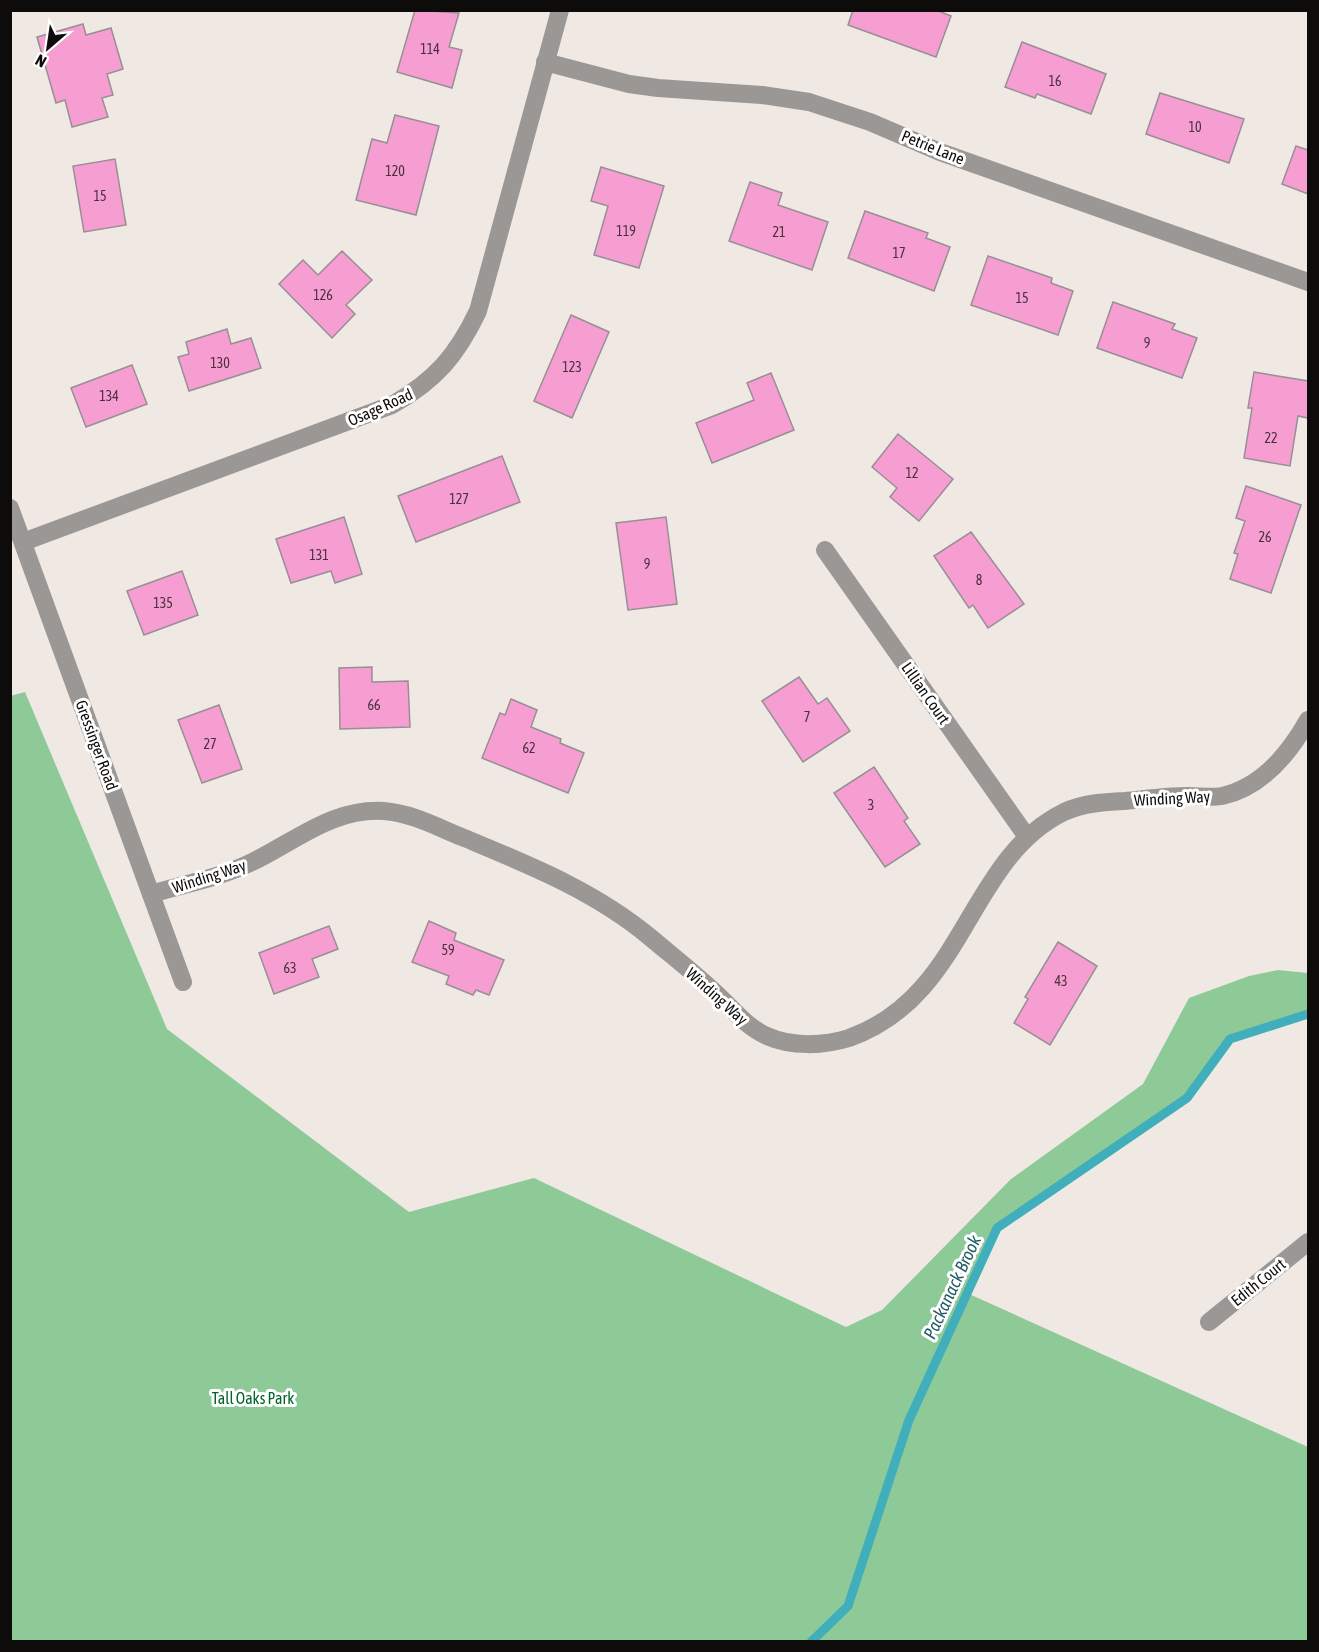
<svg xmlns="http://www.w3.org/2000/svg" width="1319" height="1652" font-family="'Asap Condensed',sans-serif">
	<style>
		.green { fill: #8eca98 }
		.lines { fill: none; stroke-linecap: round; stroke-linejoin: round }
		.stream { stroke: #41aebc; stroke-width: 9 }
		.building { fill: #f69ed2; stroke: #978f94; stroke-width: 1.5 }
		.minor { stroke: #9a9795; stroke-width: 18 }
		.labels { text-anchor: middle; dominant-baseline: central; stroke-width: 6; stroke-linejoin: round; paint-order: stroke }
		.number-label { font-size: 14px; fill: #48303c }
		.street-label { font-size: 16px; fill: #0e0c0a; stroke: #fff }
		.park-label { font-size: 16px; fill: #016327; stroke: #fff }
		.water-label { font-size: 18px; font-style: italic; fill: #215c64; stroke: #fff }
	</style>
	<rect width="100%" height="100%" fill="#f0e9e3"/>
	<path class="green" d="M 25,692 L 167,1029 L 409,1212 L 534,1178 L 846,1327 L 882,1310 L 1011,1179 L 1143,1084 L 1189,998 L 1249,976 L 1278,970 L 1308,973 L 1308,1014 L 1230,1039 L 1187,1098 L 997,1228 L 967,1293 L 1308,1447 L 1308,1641 L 11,1641 L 10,696 Z"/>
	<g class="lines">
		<path class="stream" d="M 811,1642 L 848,1606 L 909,1420 L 997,1228 L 1187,1098 L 1230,1039 L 1308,1014"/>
	</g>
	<g class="building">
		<path d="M 415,10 L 459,13 L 449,47 L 462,50 L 452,88 L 397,72 Z"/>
		<path d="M 853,10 L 936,10 L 951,16 L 936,57 L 848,25 Z"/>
		<path d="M 83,24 L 86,35 L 111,28 L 123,69 L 107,74 L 113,95 L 102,98 L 108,117 L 72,127 L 65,100 L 56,103 L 37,37 Z"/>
		<path d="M 1022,42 L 1106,74 L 1091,114 L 1037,94 L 1035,98 L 1005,87 Z"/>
		<path d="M 1160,93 L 1244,119 L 1229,163 L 1146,134 Z"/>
		<path d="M 395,115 L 439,126 L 416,215 L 356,200 L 372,139 L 387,143 Z"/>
		<path d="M 1296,146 L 1308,150 L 1308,194 L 1282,184 Z"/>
		<path d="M 115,159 L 126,225 L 84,232 L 73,166 Z"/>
		<path d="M 601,167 L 664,186 L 639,268 L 594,255 L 608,206 L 591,201 Z"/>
		<path d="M 750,182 L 782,193 L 778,205 L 828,222 L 812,270 L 729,241 Z"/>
		<path d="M 865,211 L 928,233 L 926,238 L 950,247 L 934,291 L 848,258 Z"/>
		<path d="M 342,251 L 372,280 L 346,305 L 355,314 L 332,338 L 279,284 L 303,260 L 318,275 Z"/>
		<path d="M 988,256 L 1052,278 L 1051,283 L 1073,291 L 1058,335 L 971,305 Z"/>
		<path d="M 1113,302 L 1175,324 L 1172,329 L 1197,338 L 1182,378 L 1097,348 Z"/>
		<path d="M 571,315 L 609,332 L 572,418 L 534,401 Z"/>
		<path d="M 227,329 L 231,344 L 251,338 L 261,368 L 189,391 L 178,357 L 189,354 L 186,342 Z"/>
		<path d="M 132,365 L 147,404 L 86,427 L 71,388 Z"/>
		<path d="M 1254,372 L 1308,381 L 1308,418 L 1298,416 L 1290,466 L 1244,458 L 1252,408 L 1248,408 Z"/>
		<path d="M 771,373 L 794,430 L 712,463 L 696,423 L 754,400 L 747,383 Z"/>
		<path d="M 898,434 L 953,479 L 919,521 L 890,497 L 897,488 L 872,467 Z"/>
		<path d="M 502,456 L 520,502 L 416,542 L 398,496 Z"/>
		<path d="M 1246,486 L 1301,505 L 1271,593 L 1230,579 L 1238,554 L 1234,553 L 1245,521 L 1236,518 Z"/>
		<path d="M 344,517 L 362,574 L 335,583 L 331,571 L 291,583 L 276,539 Z"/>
		<path d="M 666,517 L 677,604 L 628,610 L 616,523 Z"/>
		<path d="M 971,532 L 1024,604 L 988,628 L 973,605 L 969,608 L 934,556 Z"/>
		<path d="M 182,571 L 198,615 L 144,635 L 127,591 Z"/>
		<path d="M 372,667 L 372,682 L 408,681 L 410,727 L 340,729 L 339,668 Z"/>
		<path d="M 799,677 L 818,704 L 827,698 L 850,731 L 803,762 L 762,701 Z"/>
		<path d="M 511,699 L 537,710 L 531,727 L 561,739 L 560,743 L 584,753 L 568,793 L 482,758 L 500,713 L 505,715 Z"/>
		<path d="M 219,705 L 242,769 L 202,783 L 178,720 Z"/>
		<path d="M 874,767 L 908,818 L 904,821 L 920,844 L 885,867 L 834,793 Z"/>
		<path d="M 429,921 L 456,933 L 454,940 L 504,960 L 489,995 L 476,990 L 473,995 L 446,984 L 449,976 L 412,962 Z"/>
		<path d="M 329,926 L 338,949 L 312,959 L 319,977 L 274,994 L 259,953 Z"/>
		<path d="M 1058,942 L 1097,966 L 1050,1045 L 1014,1023 L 1028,999 L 1025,997 Z"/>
	</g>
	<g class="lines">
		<g class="minor">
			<path d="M 545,62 L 629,84 L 658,88 L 762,95 L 809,102 L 870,122 L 940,152 L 1308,282"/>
			<path d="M 10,508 L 183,982"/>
			<path d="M 23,542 L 392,405 C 436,380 457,355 478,311 L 560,10"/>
			<path d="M 825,550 L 1027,837"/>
			<path d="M 151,894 C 184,884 219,878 250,863 C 295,842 331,808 384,811 C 411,813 437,827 462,837 C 529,865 595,891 651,938 C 676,959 702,979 725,1002 C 738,1015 749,1028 767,1036 C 791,1047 824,1046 849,1038 C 967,996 966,860 1064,812 C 1084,803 1105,802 1125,801 C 1146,799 1167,796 1188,796 C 1199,796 1211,798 1222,796 C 1262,787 1289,754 1308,720"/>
			<path d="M 1209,1322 L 1308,1242"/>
		</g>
	</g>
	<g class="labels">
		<g class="number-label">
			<text x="430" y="49">114</text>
			<text x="1055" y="81">16</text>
			<text x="1195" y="127">10</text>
			<text x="395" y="171">120</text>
			<text x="100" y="196">15</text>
			<text x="626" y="231">119</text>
			<text x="779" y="232">21</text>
			<text x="899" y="253">17</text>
			<text x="323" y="295">126</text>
			<text x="1022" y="298">15</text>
			<text x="1147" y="343">9</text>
			<text x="220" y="363">130</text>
			<text x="572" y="367">123</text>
			<text x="109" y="396">134</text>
			<text x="1271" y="438">22</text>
			<text x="912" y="473">12</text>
			<text x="459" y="499">127</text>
			<text x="1265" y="537">26</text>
			<text x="319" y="555">131</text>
			<text x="647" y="564">9</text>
			<text x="979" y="580">8</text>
			<text x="163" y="603">135</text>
			<text x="374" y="705">66</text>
			<text x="807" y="717">7</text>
			<text x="210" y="744">27</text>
			<text x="529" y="748">62</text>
			<text x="871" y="805">3</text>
			<text x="448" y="950">59</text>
			<text x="290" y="968">63</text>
			<text x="1061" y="981">43</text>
		</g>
		<g class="street-label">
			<text transform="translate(933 147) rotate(22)">Petrie Lane</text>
			<text transform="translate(380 407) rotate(-24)">Osage Road</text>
			<text transform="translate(926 693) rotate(55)">Lillian Court</text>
			<text transform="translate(97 745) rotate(70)">Gressinger Road</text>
			<text transform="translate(1172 798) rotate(-3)">Winding Way</text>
			<text transform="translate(209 876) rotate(-18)">Winding Way</text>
			<text transform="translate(717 996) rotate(42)">Winding Way</text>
			<text transform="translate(1258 1282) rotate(-39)">Edith Court</text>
		</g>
		<g class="park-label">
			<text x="253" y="1398">Tall Oaks Park</text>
		</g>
		<g class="water-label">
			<text transform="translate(952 1287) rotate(-65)">Packanack Brook</text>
		</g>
	</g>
	<rect width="1319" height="1652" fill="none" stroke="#0e0c0a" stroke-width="24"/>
	<g transform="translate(48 48) rotate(209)" stroke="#ffffff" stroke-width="4.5" paint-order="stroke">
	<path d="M0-4.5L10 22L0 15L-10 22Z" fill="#0e0c0a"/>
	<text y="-9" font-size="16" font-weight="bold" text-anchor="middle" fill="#0e0c0a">N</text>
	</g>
</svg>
